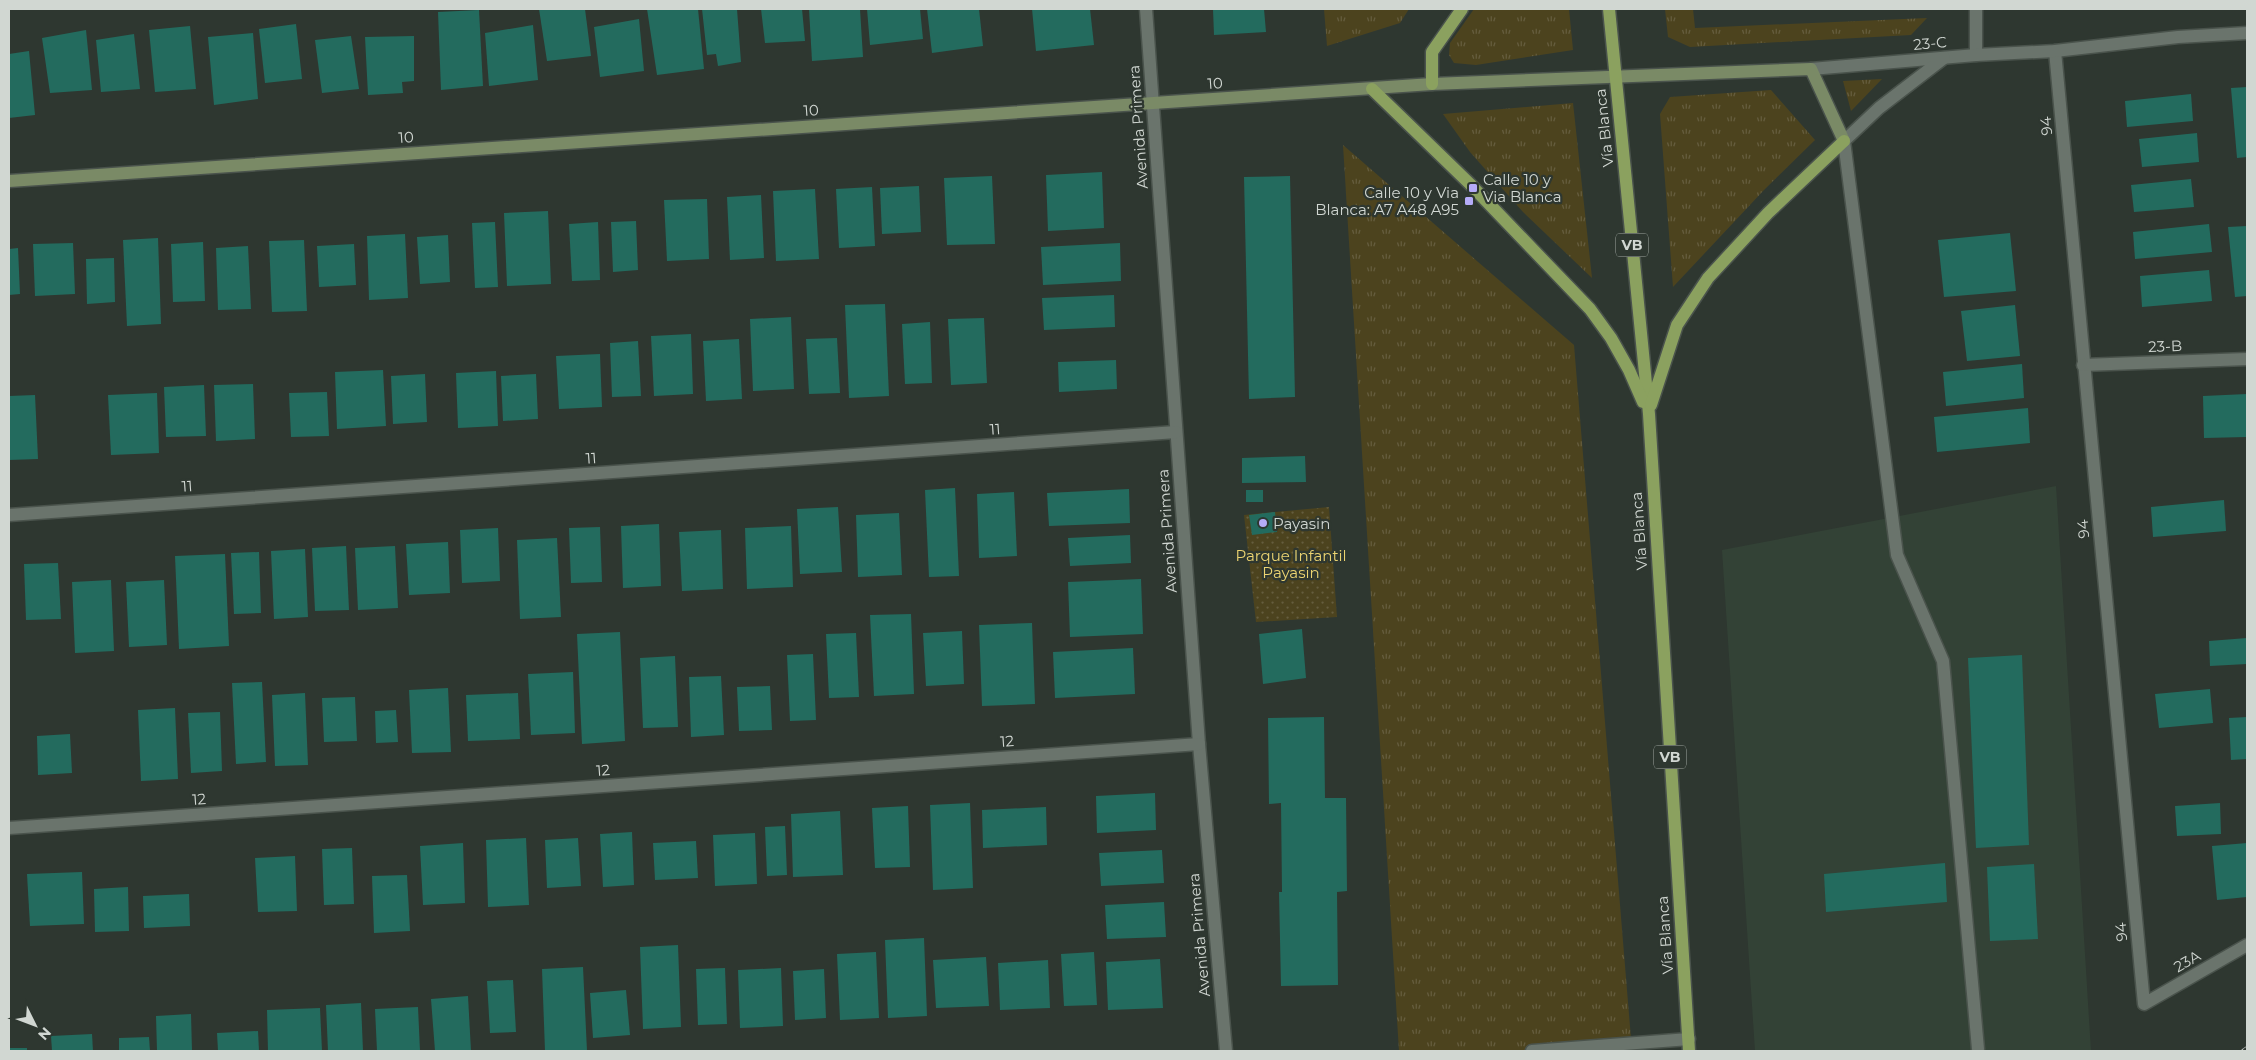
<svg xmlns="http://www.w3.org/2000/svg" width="2256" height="1060" font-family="Montserrat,sans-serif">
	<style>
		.built { fill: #334236 }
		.grass { fill: url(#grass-tufts) }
		.park { fill: url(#park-dots) }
		.building { fill: #236b5e }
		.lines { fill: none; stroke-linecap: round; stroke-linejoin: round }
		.lane-casing { stroke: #4a534c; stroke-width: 15 }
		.street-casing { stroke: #4a534c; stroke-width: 15 }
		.secondary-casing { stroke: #4a534c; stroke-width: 15 }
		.primary-casing { stroke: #4a534c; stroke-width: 15 }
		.lane { stroke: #6a746c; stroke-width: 12 }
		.street { stroke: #6a746c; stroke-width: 12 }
		.secondary { stroke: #7a8a66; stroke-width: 12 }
		.primary { stroke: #8ba15f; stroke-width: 12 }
		.rail-casing { stroke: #bbc1bc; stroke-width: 5.5 }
		.rail { stroke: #2e3730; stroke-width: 4; stroke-dasharray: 11; stroke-linecap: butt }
		.poi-dot { fill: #b5acf8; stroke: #2e3730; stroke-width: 2 }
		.labels { text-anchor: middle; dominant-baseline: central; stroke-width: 4.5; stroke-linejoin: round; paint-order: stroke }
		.shield { fill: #2e3730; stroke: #a0a7a1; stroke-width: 1 }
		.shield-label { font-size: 14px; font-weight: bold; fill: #d1d7d2 }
		.street-label { font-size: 15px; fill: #d1d7d2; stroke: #2e3730 }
		.poi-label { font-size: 15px; fill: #d1d7d2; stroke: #2e3730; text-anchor: start }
		.park-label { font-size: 15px; fill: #ecd471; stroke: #2e3730 }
	</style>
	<defs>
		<pattern id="grass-tufts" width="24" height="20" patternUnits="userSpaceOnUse" patternTransform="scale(1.25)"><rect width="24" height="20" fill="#4c431e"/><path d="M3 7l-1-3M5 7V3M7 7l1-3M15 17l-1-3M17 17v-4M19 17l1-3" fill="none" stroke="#655d3e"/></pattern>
		<pattern id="park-dots" width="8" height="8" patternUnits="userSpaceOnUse" patternTransform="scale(1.25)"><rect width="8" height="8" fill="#4c431e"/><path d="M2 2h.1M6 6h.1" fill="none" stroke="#655d3e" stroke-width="1.8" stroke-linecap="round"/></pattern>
	</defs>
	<rect width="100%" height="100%" fill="#2e3730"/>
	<path class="built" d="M 2056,486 L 2091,1051 L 1755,1051 L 1722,550 Z"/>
	<g class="grass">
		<path d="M 1324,9 L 1409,9 L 1400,23 L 1327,46 Z"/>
		<path d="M 1474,9 L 1569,9 L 1573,50 L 1476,65 L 1454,63 L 1449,55 L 1450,43 Z"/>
		<path d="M 1665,9 L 1693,9 L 1695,28 L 1927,18 L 1911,35 L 1690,47 L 1668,37 Z"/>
		<path d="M 1882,79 L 1851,111 L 1843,81 Z"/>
		<path d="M 1771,90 L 1815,140 L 1764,190 L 1673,287 L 1660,114 L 1670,97 Z"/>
		<path d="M 1573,103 L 1592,278 L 1523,212 L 1470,152 L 1443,114 Z"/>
		<path d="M 1343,145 L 1574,345 L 1632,1051 L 1399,1051 Z"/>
	</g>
	<path class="park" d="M 1329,507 L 1337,617 L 1256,622 L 1244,515 Z"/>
	<g class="building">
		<path d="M 539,9 L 585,9 L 591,56 L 547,61 Z"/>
		<path d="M 647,9 L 698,9 L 704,69 L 657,75 Z"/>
		<path d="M 702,9 L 737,9 L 741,62 L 718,66 L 716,54 L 707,55 Z"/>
		<path d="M 761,9 L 802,9 L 805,41 L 765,43 Z"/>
		<path d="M 809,9 L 860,9 L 863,57 L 812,61 Z"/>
		<path d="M 867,9 L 920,9 L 923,39 L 870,45 Z"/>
		<path d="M 927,9 L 979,9 L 983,46 L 932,53 Z"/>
		<path d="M 1032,9 L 1090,9 L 1094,45 L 1036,51 Z"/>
		<path d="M 1213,9 L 1264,9 L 1266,32 L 1214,35 Z"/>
		<path d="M 479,10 L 483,86 L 441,90 L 438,12 Z"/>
		<path d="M 639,19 L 644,71 L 600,77 L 594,27 Z"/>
		<path d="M 296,24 L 302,79 L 265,83 L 259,29 Z"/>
		<path d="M 533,25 L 538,80 L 489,86 L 485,33 Z"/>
		<path d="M 190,26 L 196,89 L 155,92 L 149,30 Z"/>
		<path d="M 86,30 L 92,90 L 50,93 L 42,38 Z"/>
		<path d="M 253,33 L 258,99 L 214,105 L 208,37 Z"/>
		<path d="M 134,34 L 140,89 L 101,92 L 96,40 Z"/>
		<path d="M 351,36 L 359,89 L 322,93 L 315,40 Z"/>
		<path d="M 414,36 L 414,81 L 402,82 L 403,93 L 368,95 L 365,37 Z"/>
		<path d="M 29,51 L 35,115 L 9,118 L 9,54 Z"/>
		<path d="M 2247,87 L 2247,157 L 2237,158 L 2231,88 Z"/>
		<path d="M 2191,94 L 2193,121 L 2127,127 L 2125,101 Z"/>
		<path d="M 2197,133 L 2199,162 L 2142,167 L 2139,139 Z"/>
		<path d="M 1102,172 L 1104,228 L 1048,231 L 1046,175 Z"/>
		<path d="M 992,176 L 995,244 L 947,245 L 944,178 Z"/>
		<path d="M 1290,176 L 1295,397 L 1249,399 L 1244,177 Z"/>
		<path d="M 2191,179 L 2194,207 L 2134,212 L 2131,185 Z"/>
		<path d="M 919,186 L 921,232 L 882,234 L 880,188 Z"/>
		<path d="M 872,187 L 875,246 L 839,248 L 836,189 Z"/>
		<path d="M 815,189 L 819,259 L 776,261 L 773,191 Z"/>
		<path d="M 761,195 L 764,258 L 730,260 L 727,197 Z"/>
		<path d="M 707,199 L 709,259 L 667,261 L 664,200 Z"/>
		<path d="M 548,211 L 551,284 L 507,286 L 504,213 Z"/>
		<path d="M 636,221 L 638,270 L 613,272 L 611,222 Z"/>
		<path d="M 495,222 L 498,287 L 475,288 L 472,223 Z"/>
		<path d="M 598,222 L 600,280 L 572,281 L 569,224 Z"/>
		<path d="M 2209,224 L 2212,252 L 2135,259 L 2133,232 Z"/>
		<path d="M 2247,226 L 2247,296 L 2235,297 L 2228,227 Z"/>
		<path d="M 2010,233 L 2016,291 L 1944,297 L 1938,240 Z"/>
		<path d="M 405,234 L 408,298 L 369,300 L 367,236 Z"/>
		<path d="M 448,235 L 450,282 L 420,284 L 417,237 Z"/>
		<path d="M 158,238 L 161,324 L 127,326 L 123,240 Z"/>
		<path d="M 304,240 L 307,311 L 272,312 L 269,241 Z"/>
		<path d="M 203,242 L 205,301 L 173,302 L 171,244 Z"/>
		<path d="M 73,243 L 75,294 L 35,296 L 33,244 Z"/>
		<path d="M 1120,243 L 1121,281 L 1043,285 L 1041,247 Z"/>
		<path d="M 354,244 L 356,285 L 319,287 L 317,246 Z"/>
		<path d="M 248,246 L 251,309 L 218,310 L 216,248 Z"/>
		<path d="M 18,248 L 20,294 L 9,295 L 9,249 Z"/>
		<path d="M 114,258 L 115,302 L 87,304 L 86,259 Z"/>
		<path d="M 2209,270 L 2212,301 L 2142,307 L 2140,276 Z"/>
		<path d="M 1114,295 L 1115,327 L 1044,330 L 1042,298 Z"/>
		<path d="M 885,304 L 889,396 L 849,398 L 845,305 Z"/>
		<path d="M 2015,305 L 2020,356 L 1967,361 L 1961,311 Z"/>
		<path d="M 791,317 L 794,389 L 753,391 L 750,319 Z"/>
		<path d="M 984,318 L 987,383 L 951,385 L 948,319 Z"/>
		<path d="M 930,322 L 932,383 L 905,384 L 902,324 Z"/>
		<path d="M 691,334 L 693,394 L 654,396 L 651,336 Z"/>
		<path d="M 837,338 L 840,393 L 809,394 L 806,339 Z"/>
		<path d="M 739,339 L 742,399 L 706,401 L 703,341 Z"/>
		<path d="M 638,341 L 641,396 L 612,397 L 610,343 Z"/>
		<path d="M 600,354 L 602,407 L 559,409 L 556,356 Z"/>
		<path d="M 1116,360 L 1117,389 L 1059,392 L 1058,362 Z"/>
		<path d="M 2022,364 L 2024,398 L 1946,406 L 1943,372 Z"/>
		<path d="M 383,370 L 386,426 L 337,429 L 335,372 Z"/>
		<path d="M 496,371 L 498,426 L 458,428 L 456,373 Z"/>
		<path d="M 425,374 L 427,422 L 393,424 L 391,376 Z"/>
		<path d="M 536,374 L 538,419 L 503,421 L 501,376 Z"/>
		<path d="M 253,384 L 255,439 L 216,441 L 214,385 Z"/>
		<path d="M 204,385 L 206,436 L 166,437 L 164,387 Z"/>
		<path d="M 327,392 L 329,436 L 291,437 L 289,393 Z"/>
		<path d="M 157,393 L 159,453 L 111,455 L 108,395 Z"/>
		<path d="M 2247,394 L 2247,437 L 2204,438 L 2203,396 Z"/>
		<path d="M 35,395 L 38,459 L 9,460 L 9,396 Z"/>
		<path d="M 2028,408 L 2030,443 L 1937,452 L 1934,417 Z"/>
		<path d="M 1305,456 L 1306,482 L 1242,483 L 1242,458 Z"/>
		<path d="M 955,488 L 959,576 L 929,577 L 925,490 Z"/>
		<path d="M 1129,489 L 1130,523 L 1049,526 L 1047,493 Z"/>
		<rect x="1246" y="490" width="17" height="12"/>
		<path d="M 1014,492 L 1017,556 L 979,558 L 977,494 Z"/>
		<path d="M 2224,500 L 2226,531 L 2153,537 L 2151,507 Z"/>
		<path d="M 838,507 L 842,572 L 800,574 L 797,509 Z"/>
		<path d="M 1275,512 L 1277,532 L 1252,535 L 1249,515 Z"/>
		<path d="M 899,513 L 902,575 L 858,577 L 856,515 Z"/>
		<path d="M 659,524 L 661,586 L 623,588 L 621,526 Z"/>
		<path d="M 791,526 L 793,587 L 747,589 L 745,528 Z"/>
		<path d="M 600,527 L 602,582 L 571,583 L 569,528 Z"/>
		<path d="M 498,528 L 500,581 L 462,583 L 460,530 Z"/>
		<path d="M 721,530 L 723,589 L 682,591 L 679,532 Z"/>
		<path d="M 1130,535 L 1131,563 L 1070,566 L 1068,538 Z"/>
		<path d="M 557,538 L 561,617 L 520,619 L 517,540 Z"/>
		<path d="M 448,542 L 450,593 L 409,595 L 406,544 Z"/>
		<path d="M 346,546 L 349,610 L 315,611 L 312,548 Z"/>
		<path d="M 395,546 L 398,608 L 358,610 L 355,548 Z"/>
		<path d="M 305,549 L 308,617 L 274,619 L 271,551 Z"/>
		<path d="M 259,552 L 261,613 L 234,614 L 231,553 Z"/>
		<path d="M 225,554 L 229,646 L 179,649 L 175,556 Z"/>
		<path d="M 58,563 L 61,619 L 26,620 L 24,564 Z"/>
		<path d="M 1141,579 L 1143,634 L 1070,637 L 1068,582 Z"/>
		<path d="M 111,580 L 114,651 L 75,653 L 72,582 Z"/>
		<path d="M 164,580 L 167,645 L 129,647 L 126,582 Z"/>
		<path d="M 911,614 L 914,694 L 874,696 L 870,615 Z"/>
		<path d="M 1032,623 L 1035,704 L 982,706 L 979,625 Z"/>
		<path d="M 1302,629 L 1306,678 L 1263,684 L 1259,634 Z"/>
		<path d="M 962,631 L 964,684 L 926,686 L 923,633 Z"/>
		<path d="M 620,632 L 625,741 L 582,744 L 577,634 Z"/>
		<path d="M 856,633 L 859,697 L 829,698 L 826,634 Z"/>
		<path d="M 2247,638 L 2247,664 L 2210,666 L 2209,641 Z"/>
		<path d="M 1133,648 L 1135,694 L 1055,698 L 1053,652 Z"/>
		<path d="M 813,654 L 816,720 L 790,721 L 787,655 Z"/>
		<path d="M 2022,655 L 2029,845 L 1976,848 L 1968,658 Z"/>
		<path d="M 675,656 L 678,727 L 643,728 L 640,658 Z"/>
		<path d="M 573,672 L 575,733 L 531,735 L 528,674 Z"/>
		<path d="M 721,676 L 724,735 L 691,737 L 689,677 Z"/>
		<path d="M 262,682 L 266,762 L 236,764 L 232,683 Z"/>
		<path d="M 770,686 L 772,730 L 739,731 L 737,687 Z"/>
		<path d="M 448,688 L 451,752 L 412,753 L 409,690 Z"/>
		<path d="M 2210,689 L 2213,723 L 2159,728 L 2155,694 Z"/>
		<path d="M 305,693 L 308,765 L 275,766 L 272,695 Z"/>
		<path d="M 518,693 L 520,739 L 468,741 L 466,695 Z"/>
		<path d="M 355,697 L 357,741 L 324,742 L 322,698 Z"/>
		<path d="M 175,708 L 178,779 L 141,781 L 138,710 Z"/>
		<path d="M 396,710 L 398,742 L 376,743 L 375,711 Z"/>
		<path d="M 220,712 L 222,771 L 191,773 L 188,713 Z"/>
		<path d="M 1324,717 L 1325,798 L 1346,798 L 1347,891 L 1337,892 L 1338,985 L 1281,986 L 1279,892 L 1282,892 L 1281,803 L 1269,804 L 1268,718 Z"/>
		<path d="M 2247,717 L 2247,759 L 2231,760 L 2229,718 Z"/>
		<path d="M 70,734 L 72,773 L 38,775 L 37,736 Z"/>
		<path d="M 1155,793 L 1156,830 L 1097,833 L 1096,796 Z"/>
		<path d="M 970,803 L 973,888 L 933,890 L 930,805 Z"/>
		<path d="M 2220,803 L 2221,834 L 2177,836 L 2175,806 Z"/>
		<path d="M 908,806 L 910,867 L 875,868 L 872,808 Z"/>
		<path d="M 1046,807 L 1047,845 L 983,848 L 982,810 Z"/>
		<path d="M 840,811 L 843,875 L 793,877 L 791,814 Z"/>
		<path d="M 785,826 L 787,875 L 767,876 L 765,827 Z"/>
		<path d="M 632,832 L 634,885 L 603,887 L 600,834 Z"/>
		<path d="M 755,833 L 757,884 L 715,886 L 713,835 Z"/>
		<path d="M 526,838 L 529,905 L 488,907 L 486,840 Z"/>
		<path d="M 578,838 L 581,886 L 547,888 L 545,840 Z"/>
		<path d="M 696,841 L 698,878 L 655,880 L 653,843 Z"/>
		<path d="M 463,843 L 465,903 L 423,905 L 420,846 Z"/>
		<path d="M 2247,843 L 2247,897 L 2217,900 L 2212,846 Z"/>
		<path d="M 352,848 L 354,904 L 324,905 L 322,849 Z"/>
		<path d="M 1162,850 L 1164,883 L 1101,886 L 1099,853 Z"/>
		<path d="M 295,856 L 297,911 L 258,912 L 255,858 Z"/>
		<path d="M 1945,863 L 1947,902 L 1826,912 L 1824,874 Z"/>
		<path d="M 2034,864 L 2038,939 L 1990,941 L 1987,867 Z"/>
		<path d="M 82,872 L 84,924 L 30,926 L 27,874 Z"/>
		<path d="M 407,875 L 410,931 L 374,933 L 372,876 Z"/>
		<path d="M 128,887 L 129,931 L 95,932 L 94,889 Z"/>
		<path d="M 189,894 L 190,926 L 144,928 L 143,896 Z"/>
		<path d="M 1164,902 L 1166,937 L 1107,939 L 1105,905 Z"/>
		<path d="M 924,938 L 927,1016 L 888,1018 L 885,940 Z"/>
		<path d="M 678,945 L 681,1027 L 643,1029 L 640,947 Z"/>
		<path d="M 876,952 L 879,1018 L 840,1020 L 837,954 Z"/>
		<path d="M 1094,952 L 1097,1005 L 1064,1006 L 1061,954 Z"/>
		<path d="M 986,957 L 989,1006 L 936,1008 L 933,960 Z"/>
		<path d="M 1160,959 L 1163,1008 L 1108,1010 L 1106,962 Z"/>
		<path d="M 1048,960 L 1050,1008 L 1000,1010 L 998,963 Z"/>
		<path d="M 583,967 L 587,1051 L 545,1051 L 542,969 Z"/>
		<path d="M 725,968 L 727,1024 L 698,1025 L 696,969 Z"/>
		<path d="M 781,968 L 783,1026 L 740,1028 L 738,970 Z"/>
		<path d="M 824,969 L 826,1018 L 795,1020 L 793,971 Z"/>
		<path d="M 513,980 L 516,1032 L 490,1033 L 487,981 Z"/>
		<path d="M 626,990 L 630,1035 L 593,1038 L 590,993 Z"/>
		<path d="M 468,996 L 471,1051 L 435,1051 L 431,999 Z"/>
		<path d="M 361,1003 L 363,1051 L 328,1051 L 326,1005 Z"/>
		<path d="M 418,1007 L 420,1051 L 377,1051 L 375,1009 Z"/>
		<path d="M 320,1008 L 322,1051 L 268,1051 L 267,1010 Z"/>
		<path d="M 191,1014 L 192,1051 L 157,1051 L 156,1016 Z"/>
		<path d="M 258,1031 L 259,1051 L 218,1051 L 217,1033 Z"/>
		<path d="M 92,1034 L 93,1051 L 52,1051 L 51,1036 Z"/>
		<path d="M 149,1037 L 150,1051 L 119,1051 L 119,1038 Z"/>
		<rect x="9" y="1048" width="18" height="3"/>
	</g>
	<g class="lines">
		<defs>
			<g id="lane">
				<path d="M 1976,9 L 1976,55"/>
				<path d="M 1844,141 L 1897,555 L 1943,661 L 1978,1049"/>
			</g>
			<g id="street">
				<path d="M 1146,9 L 1199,744 L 1226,1051"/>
				<path d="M 2055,51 L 2144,1004 L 2247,945"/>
				<path d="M 1811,69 L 1976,55 L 2055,51 L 2178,37 L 2247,33"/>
				<path d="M 1844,141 L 1879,108 L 1944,58"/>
				<path d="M 2083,365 L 2247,359"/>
				<path d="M 9,515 L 1176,432"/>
				<path d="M 9,828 L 1199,744"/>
				<path d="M 1532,1051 L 1689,1039"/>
			</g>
			<path id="secondary" d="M 9,181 L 1432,84 L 1811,69 L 1844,141"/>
			<g id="primary">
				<path d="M 1609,9 L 1649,414 L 1689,1051"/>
				<path d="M 1432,84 L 1432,52 L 1462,9"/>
				<path d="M 1372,89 L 1470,184 L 1590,309 L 1611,338 L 1629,370 L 1643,402"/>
				<path d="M 1651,405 L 1677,325 L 1708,278 L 1768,213 L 1844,141"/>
			</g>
		</defs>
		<use href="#lane" class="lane-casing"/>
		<use href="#street" class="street-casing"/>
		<use href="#secondary" class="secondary-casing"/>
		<use href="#primary" class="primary-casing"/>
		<use href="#lane" class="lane"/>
		<use href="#street" class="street"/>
		<use href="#secondary" class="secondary"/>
		<use href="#primary" class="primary"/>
		<defs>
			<path id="rail" d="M 2244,1051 L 2247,1049"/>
		</defs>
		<use href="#rail" class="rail-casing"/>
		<use href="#rail" class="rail"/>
	</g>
	<g class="poi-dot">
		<rect x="1468" y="183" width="10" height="10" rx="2.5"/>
		<rect x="1464" y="196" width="10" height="10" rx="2.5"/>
		<circle cx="1263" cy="523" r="5"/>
	</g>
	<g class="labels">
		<g class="shield">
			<rect x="1616" y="233.5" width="32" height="23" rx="4"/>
			<rect x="1654" y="745.5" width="32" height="23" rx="4"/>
		</g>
		<g class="shield-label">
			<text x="1632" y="245">VB</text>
			<text x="1670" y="757">VB</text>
		</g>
		<g class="street-label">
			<text transform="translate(1930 43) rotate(-5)">23-C</text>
			<text transform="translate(1215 83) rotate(-4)">10</text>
			<text transform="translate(811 110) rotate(-4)">10</text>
			<text transform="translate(2046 126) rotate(-95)">94</text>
			<text transform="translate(1138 127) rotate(-94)">Avenida Primera</text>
			<text transform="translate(1604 128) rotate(-96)">Vía Blanca</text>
			<text transform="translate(406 137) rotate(-4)">10</text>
			<text transform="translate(2165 346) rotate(-2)">23-B</text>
			<text transform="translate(995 429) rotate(-4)">11</text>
			<text transform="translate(591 458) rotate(-4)">11</text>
			<text transform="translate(187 486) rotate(-4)">11</text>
			<text transform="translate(2083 529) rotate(-95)">94</text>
			<text transform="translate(1167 531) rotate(-94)">Avenida Primera</text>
			<text transform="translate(1639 531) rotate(-94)">Vía Blanca</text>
			<text transform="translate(1007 741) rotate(-4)">12</text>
			<text transform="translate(603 770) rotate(-4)">12</text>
			<text transform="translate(199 799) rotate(-4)">12</text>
			<text transform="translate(2121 932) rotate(-95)">94</text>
			<text transform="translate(1199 935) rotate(-95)">Avenida Primera</text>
			<text transform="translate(1665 935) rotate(-94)">Vía Blanca</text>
			<text transform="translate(2187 961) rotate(-30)">23A</text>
		</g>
		<g class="poi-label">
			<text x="1483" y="179">Calle 10 y<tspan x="1483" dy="17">Via Blanca</tspan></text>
			<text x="1459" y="192" text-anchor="end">Calle 10 y Via<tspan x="1459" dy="17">Blanca: A7 A48 A95</tspan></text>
			<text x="1273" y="523">Payasin</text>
		</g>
		<g class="park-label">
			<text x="1291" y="555">Parque Infantil<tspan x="1291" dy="17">Payasin</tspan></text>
		</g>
	</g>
	<rect width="2256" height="1060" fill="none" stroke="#d1d7d2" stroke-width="20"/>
	<g transform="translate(35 1025) rotate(132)" stroke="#2e3730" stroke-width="4" paint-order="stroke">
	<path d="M0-4L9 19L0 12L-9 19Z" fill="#d1d7d2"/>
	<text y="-8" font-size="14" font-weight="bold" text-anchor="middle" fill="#d1d7d2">N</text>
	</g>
</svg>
